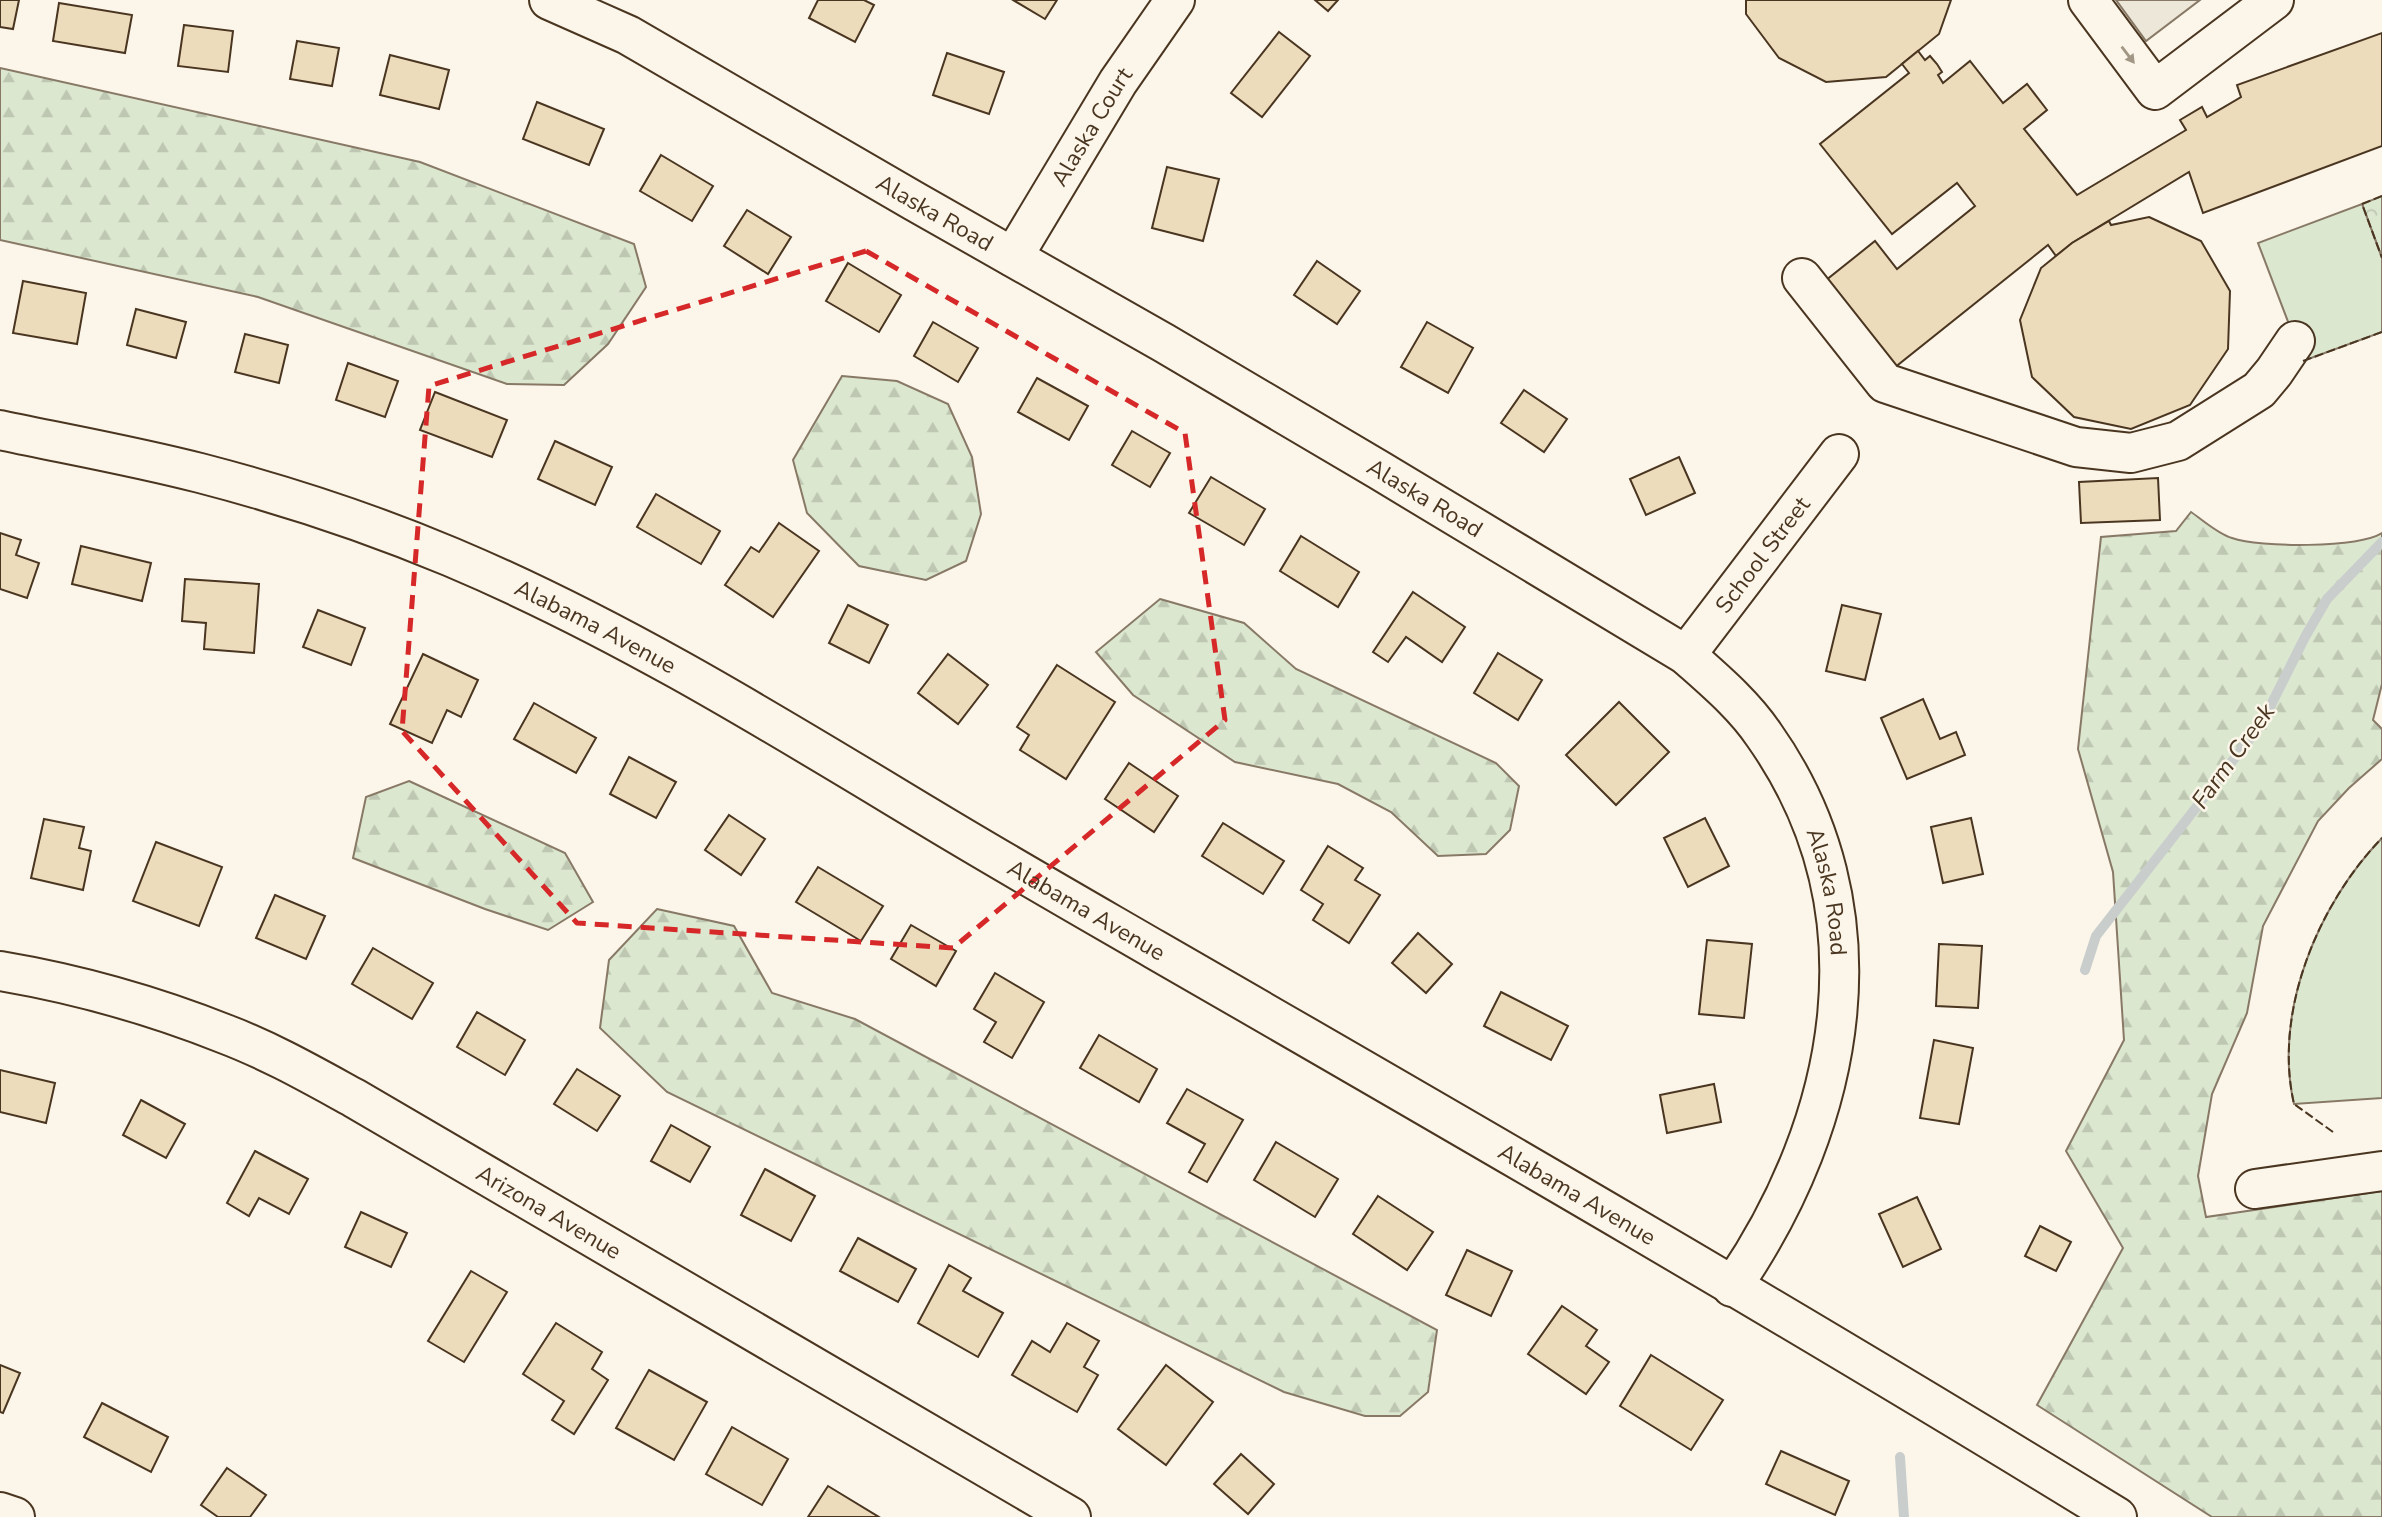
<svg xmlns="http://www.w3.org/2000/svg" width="2382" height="1517" font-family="'Nunito Sans',sans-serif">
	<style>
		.forest { fill: url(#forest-firs); stroke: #887966; stroke-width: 2 }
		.park { fill: url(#park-crowns); stroke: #887966; stroke-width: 2 }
		.pitch { fill: #dce7d0; stroke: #887966; stroke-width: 2 }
		.parking { fill: #ede7d9; stroke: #887966; stroke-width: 2 }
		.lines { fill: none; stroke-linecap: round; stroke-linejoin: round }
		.stream { stroke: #c9cecd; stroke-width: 10 }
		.building { fill: #ecdcbc; stroke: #4a3520; stroke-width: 2 }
		.minor-casing { stroke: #4a3520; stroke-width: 42 }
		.minor { stroke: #fbf6e9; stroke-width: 38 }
		.fence { stroke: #4a3520; stroke-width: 2; stroke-dasharray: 9 3.5; stroke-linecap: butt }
		.oneway { fill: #a29684 }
		.marked { fill: none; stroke: #d62828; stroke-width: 5; stroke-dasharray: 14 9; stroke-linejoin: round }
		.labels { text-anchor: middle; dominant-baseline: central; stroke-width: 5; stroke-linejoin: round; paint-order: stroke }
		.street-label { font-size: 23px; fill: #4a3520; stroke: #fbf6e9 }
		.water-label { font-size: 24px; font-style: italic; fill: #4a3520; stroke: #fbf6e9 }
	</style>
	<defs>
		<pattern id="forest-firs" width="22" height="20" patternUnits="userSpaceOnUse" patternTransform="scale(1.75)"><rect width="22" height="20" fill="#dce7d0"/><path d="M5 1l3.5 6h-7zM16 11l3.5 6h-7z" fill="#bec7b2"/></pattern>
		<pattern id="park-crowns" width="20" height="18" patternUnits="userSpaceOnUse" patternTransform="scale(1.75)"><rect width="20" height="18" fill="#dce7d0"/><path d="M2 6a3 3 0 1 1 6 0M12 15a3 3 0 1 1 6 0" fill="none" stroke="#bec7b2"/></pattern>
	</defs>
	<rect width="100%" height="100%" fill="#fbf6e9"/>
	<g class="forest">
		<path d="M 0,68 L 420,162 L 634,244 L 646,287 L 608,344 L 564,385 L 507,384 L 258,297 L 0,240 Z"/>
		<path d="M 842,376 L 897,381 L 948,404 L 972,457 L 981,514 L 966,561 L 926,580 L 859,566 L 807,513 L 793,460 Z"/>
		<path d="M 2191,512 C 2204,521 2218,534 2232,538 C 2260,548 2357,548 2382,533 L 2382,684 L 2373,720 L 2382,729 L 2382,759 L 2349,788 L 2318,821 L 2263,926 L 2247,1013 L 2212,1094 L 2198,1176 L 2206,1217 L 2382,1191 L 2382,1517 L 2212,1517 L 2037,1405 L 2123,1248 L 2066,1151 L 2124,1040 L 2113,872 L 2078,749 L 2101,537 L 2176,531 Z"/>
		<path d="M 1160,599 L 1244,623 L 1296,669 L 1496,763 L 1519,786 L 1510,830 L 1486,854 L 1438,856 L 1391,812 L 1338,784 L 1235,762 L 1133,695 L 1096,652 Z"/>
		<path d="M 409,781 L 565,853 L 593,902 L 548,930 L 485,909 L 353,858 L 366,797 Z"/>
		<path d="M 657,909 L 734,926 L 772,993 L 855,1019 L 1437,1330 L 1428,1392 L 1400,1416 L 1365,1416 L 1284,1392 L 667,1092 L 600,1028 L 609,960 Z"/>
	</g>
	<path class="park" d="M 2382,196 L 2382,258 L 2362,204 Z"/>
	<g class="pitch">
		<path d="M 2362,204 L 2382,258 L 2382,332 L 2303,361 L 2258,243 Z"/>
		<path d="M 2382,838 L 2382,1098 L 2294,1104 C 2273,1012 2318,904 2382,838 Z"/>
	</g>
	<path class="parking" d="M 2116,0 L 2200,0 L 2146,41 Z"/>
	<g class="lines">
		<g class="stream">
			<path d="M 2085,970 L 2096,936 L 2262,723 L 2305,637 L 2327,599 L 2382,542"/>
			<path d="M 1900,1457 L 1904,1517"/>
		</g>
	</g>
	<g class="building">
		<path d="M 0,0 L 19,0 L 13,29 L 0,27 Z"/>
		<path d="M 818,0 L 864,0 L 874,5 L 855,42 L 809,18 Z"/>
		<path d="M 1013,0 L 1057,0 L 1045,19 Z"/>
		<path d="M 1315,0 L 1338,0 L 1328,11 Z"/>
		<path d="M 1746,0 L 1951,0 L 1939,34 L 1886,77 L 1826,82 L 1779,58 L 1746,14 Z"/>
		<path d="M 59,3 L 132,15 L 125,53 L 53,41 Z"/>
		<path d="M 184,25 L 233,31 L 228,72 L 178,66 Z"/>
		<path d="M 1279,32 L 1310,56 L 1262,117 L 1231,93 Z"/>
		<path d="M 2382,33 L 2382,146 L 2203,213 L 2189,172 L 2072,243 L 2056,256 L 2048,245 L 1894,368 L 1825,281 L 1875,241 L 1897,269 L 1975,206 L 1957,183 L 1892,234 L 1820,144 L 1909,73 L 1902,64 L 1918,51 L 1925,60 L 1930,56 L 1937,64 L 1942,72 L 1938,75 L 1943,83 L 1970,61 L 2003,103 L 2027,84 L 2047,110 L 2024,129 L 2077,195 L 2186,130 L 2180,120 L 2202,107 L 2207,117 L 2241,97 L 2237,85 Z"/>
		<path d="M 297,41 L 339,48 L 332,86 L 290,79 Z"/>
		<path d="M 947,53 L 1004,72 L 989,114 L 933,95 Z"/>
		<path d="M 390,55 L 449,70 L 439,109 L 380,95 Z"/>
		<path d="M 537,102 L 604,129 L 589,165 L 523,139 Z"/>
		<path d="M 661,155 L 713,186 L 692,221 L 640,191 Z"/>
		<path d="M 1167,167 L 1219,179 L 1203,241 L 1152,228 Z"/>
		<path d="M 747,210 L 791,237 L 768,274 L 724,246 Z"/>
		<path d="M 2149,217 L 2201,241 L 2230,291 L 2228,349 L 2190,405 L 2131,429 L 2074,417 L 2032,377 L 2020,320 L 2041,268 L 2072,243 L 2109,221 L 2111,225 Z"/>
		<path d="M 1317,261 L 1360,291 L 1337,324 L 1294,295 Z"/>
		<path d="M 848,263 L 901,295 L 879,332 L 826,301 Z"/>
		<path d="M 23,281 L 86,293 L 77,344 L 13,333 Z"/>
		<path d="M 136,309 L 186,322 L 176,358 L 127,345 Z"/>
		<path d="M 933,322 L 978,348 L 958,382 L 914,356 Z"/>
		<path d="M 1427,322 L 1473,348 L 1448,393 L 1401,367 Z"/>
		<path d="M 245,334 L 288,345 L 279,383 L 235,372 Z"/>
		<path d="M 348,363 L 398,381 L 385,417 L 336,400 Z"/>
		<path d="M 1037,378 L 1088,406 L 1069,440 L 1018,412 Z"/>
		<path d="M 1524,390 L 1567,419 L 1544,452 L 1501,423 Z"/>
		<path d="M 435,392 L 507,420 L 492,457 L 420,430 Z"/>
		<path d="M 1132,431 L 1170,453 L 1150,487 L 1112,465 Z"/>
		<path d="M 555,441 L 612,467 L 595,505 L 538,479 Z"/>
		<path d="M 1679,457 L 1695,493 L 1646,515 L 1630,479 Z"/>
		<path d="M 1211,477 L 1265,509 L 1244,545 L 1189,513 Z"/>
		<path d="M 2158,478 L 2160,520 L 2081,523 L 2079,482 Z"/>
		<path d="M 656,494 L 720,531 L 701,564 L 637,527 Z"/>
		<path d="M 779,523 L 819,551 L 773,617 L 725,585 L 751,547 L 759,552 Z"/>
		<path d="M 0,533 L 21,540 L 16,555 L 39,563 L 27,598 L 0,589 Z"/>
		<path d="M 1301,536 L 1359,572 L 1338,607 L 1280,571 Z"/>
		<path d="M 81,546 L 151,563 L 142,601 L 72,584 Z"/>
		<path d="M 185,579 L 259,584 L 254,653 L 204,649 L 206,623 L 182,621 Z"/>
		<path d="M 1413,592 L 1465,627 L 1442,662 L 1406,637 L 1388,662 L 1373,652 Z"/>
		<path d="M 848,605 L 888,625 L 869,663 L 829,643 Z"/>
		<path d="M 1842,605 L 1881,614 L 1865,680 L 1826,671 Z"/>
		<path d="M 318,610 L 365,628 L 351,665 L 303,647 Z"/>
		<path d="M 1498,653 L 1542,680 L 1518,720 L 1474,693 Z"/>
		<path d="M 423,654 L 478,680 L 461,717 L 447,710 L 432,743 L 390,724 Z"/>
		<path d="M 948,654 L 988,685 L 958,724 L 918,693 Z"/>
		<path d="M 1057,665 L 1115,702 L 1066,779 L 1020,750 L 1029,735 L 1017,727 Z"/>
		<path d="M 1923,699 L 1940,739 L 1956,732 L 1965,755 L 1907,779 L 1881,718 Z"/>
		<path d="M 1619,702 L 1669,752 L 1616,805 L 1566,755 Z"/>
		<path d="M 534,703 L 596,738 L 576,773 L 514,739 Z"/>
		<path d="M 629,757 L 676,782 L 656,818 L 610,794 Z"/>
		<path d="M 1129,763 L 1178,796 L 1154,832 L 1105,799 Z"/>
		<path d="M 729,815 L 765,839 L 741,875 L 705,850 Z"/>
		<path d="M 1705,818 L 1729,866 L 1688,887 L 1664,838 Z"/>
		<path d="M 1971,818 L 1983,874 L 1943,883 L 1931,827 Z"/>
		<path d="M 44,819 L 84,827 L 79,848 L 91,851 L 83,890 L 31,878 Z"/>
		<path d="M 1223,823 L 1284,861 L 1263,894 L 1202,856 Z"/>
		<path d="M 156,842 L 222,867 L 199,926 L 133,901 Z"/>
		<path d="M 1328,846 L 1363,868 L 1355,880 L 1380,895 L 1349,943 L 1313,920 L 1323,904 L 1301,890 Z"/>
		<path d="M 818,867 L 883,906 L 861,941 L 796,902 Z"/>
		<path d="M 275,895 L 325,916 L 306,959 L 256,938 Z"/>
		<path d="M 911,925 L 956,951 L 936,986 L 891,959 Z"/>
		<path d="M 1418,933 L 1452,964 L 1426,993 L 1392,963 Z"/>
		<path d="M 1707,940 L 1752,944 L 1744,1018 L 1699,1014 Z"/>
		<path d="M 1939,944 L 1982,946 L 1978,1008 L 1936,1006 Z"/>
		<path d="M 373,948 L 433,983 L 412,1019 L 352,984 Z"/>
		<path d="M 995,973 L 1044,1002 L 1012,1058 L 984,1042 L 996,1022 L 974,1009 Z"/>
		<path d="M 1501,992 L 1568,1026 L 1551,1060 L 1484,1026 Z"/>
		<path d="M 477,1012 L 525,1040 L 505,1075 L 457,1047 Z"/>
		<path d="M 1099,1035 L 1157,1069 L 1139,1102 L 1080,1068 Z"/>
		<path d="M 1934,1040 L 1973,1048 L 1959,1124 L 1920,1118 Z"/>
		<path d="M 577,1069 L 620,1096 L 597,1131 L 554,1104 Z"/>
		<path d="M 0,1070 L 55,1083 L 46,1123 L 0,1112 Z"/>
		<path d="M 1714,1084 L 1721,1122 L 1667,1133 L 1660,1095 Z"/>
		<path d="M 1187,1089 L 1243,1120 L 1207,1182 L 1189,1172 L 1205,1144 L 1167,1123 Z"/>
		<path d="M 141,1100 L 185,1124 L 166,1158 L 123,1135 Z"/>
		<path d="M 671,1125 L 710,1147 L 690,1182 L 651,1161 Z"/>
		<path d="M 1276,1142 L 1338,1179 L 1315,1217 L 1254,1180 Z"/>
		<path d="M 255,1151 L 308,1179 L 289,1214 L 259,1198 L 249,1216 L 227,1203 Z"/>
		<path d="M 765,1169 L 815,1196 L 791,1241 L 741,1215 Z"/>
		<path d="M 1378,1196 L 1433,1232 L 1407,1270 L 1353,1234 Z"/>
		<path d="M 1917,1197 L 1941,1249 L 1903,1267 L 1879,1214 Z"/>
		<path d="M 361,1212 L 407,1233 L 391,1267 L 345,1247 Z"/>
		<path d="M 2040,1226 L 2071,1242 L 2056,1271 L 2025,1256 Z"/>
		<path d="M 858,1238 L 916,1269 L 898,1302 L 840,1271 Z"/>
		<path d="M 1467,1250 L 1512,1271 L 1491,1316 L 1446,1295 Z"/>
		<path d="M 949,1265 L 971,1278 L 963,1291 L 1003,1313 L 978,1357 L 918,1323 Z"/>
		<path d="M 471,1271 L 507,1292 L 464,1362 L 428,1341 Z"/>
		<path d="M 1562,1306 L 1597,1330 L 1586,1346 L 1609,1362 L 1586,1394 L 1528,1354 Z"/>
		<path d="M 556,1323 L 602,1352 L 592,1369 L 608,1380 L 574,1434 L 552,1420 L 564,1401 L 523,1374 Z"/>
		<path d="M 1067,1323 L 1099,1341 L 1084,1367 L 1098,1375 L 1077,1412 L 1012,1375 L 1032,1341 L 1050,1352 Z"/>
		<path d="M 1651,1355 L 1723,1400 L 1691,1450 L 1620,1406 Z"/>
		<path d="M 0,1365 L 20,1373 L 3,1413 L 0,1412 Z"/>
		<path d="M 1166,1365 L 1213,1402 L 1166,1465 L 1118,1429 Z"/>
		<path d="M 649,1370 L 707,1402 L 674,1460 L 616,1428 Z"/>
		<path d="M 102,1403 L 168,1437 L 151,1472 L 84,1437 Z"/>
		<path d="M 732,1427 L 788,1459 L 762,1505 L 706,1474 Z"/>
		<path d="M 1781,1451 L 1849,1481 L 1835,1515 L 1766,1484 Z"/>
		<path d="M 1241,1454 L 1274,1484 L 1248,1514 L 1214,1484 Z"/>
		<path d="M 227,1468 L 266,1495 L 250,1517 L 218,1517 L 201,1505 Z"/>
		<path d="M 828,1486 L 879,1517 L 808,1517 Z"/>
	</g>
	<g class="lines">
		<defs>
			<g id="minor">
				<path id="s1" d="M 549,0 L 628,35 L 914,201 L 1164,343 L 1379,470 L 1686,655 C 1714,680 1743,704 1764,735 C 1887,909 1847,1120 1732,1287"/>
				<path d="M 2088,0 L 2155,90 L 2274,0"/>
				<path id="s2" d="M 1013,257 L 1118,82 L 1175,0"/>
				<path d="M 1802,278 L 1885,383 L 2076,447 L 2131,453 L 2178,441 L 2259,390 L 2274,372 L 2295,341"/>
				<path id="s3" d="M 0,430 C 66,444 134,456 200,473 C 285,495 370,523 451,557 C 617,627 771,722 925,815 C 1001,861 1078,905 1154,949 C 1477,1135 1800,1322 2117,1517"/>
				<path id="s4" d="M 1686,655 L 1839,454"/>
				<path id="s5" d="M 0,971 C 77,984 152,1005 225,1034 C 270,1051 312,1075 354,1098 L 1071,1517"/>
				<path d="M 2255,1189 L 2382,1171"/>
				<path d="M 0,1512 L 15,1517"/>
			</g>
		</defs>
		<use href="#minor" class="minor-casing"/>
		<use href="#minor" class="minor"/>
		<g class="fence">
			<path d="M 2382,196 L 2362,204 L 2382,258"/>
			<path d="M 2303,361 L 2382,332"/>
			<path d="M 2333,1132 L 2294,1104 C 2273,1012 2318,904 2382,838"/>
		</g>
	</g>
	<defs><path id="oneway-solid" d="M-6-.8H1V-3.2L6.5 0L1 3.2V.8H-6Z" transform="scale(1.75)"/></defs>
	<use class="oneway" href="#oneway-solid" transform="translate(2128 55) rotate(53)"/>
	<path class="marked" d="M 866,251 L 1185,433 L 1225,720 L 953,948 L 577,923 L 402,731 L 429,386 Z"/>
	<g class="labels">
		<g class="street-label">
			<text stroke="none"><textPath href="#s2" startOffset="152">Alaska Court</textPath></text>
			<text stroke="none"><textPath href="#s1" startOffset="441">Alaska Road</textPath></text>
			<text stroke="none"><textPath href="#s1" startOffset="1008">Alaska Road</textPath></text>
			<text stroke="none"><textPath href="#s4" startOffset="126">School Street</textPath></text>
			<text stroke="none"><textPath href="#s3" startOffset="630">Alabama Avenue</textPath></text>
			<text stroke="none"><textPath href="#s1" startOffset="1596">Alaska Road</textPath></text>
			<text stroke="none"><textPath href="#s3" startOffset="1197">Alabama Avenue</textPath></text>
			<text stroke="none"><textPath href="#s3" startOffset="1764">Alabama Avenue</textPath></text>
			<text stroke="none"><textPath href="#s5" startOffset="604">Arizona Avenue</textPath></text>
		</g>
		<g class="water-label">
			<text transform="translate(2233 756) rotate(-54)">Farm Creek</text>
		</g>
	</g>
</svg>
